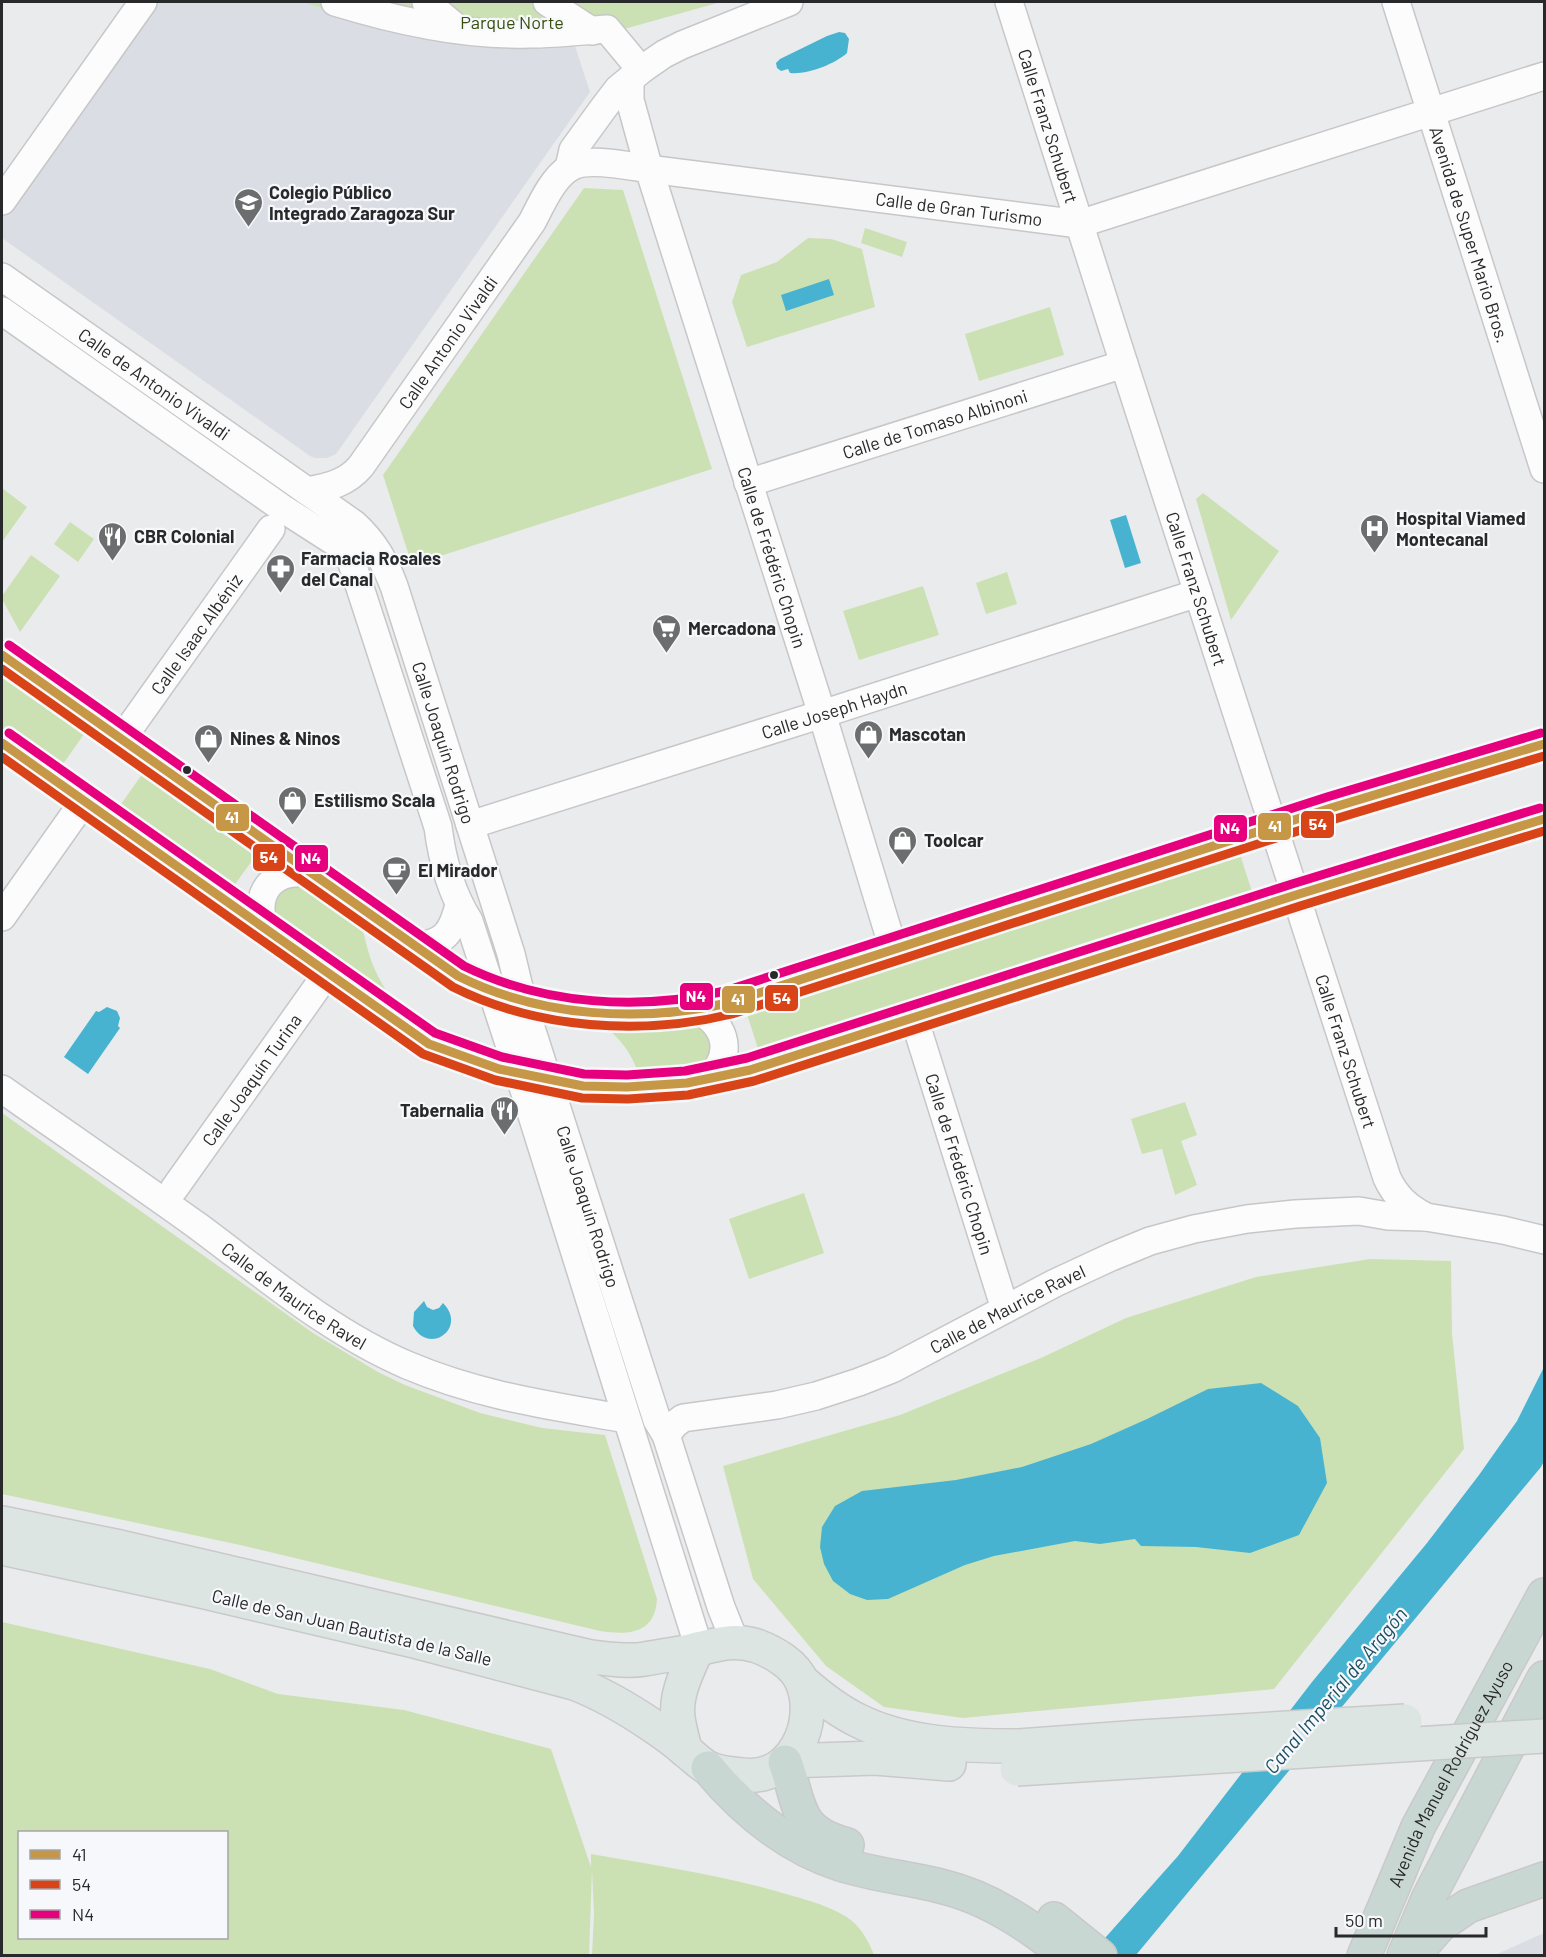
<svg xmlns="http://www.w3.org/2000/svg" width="1546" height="1957" font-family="Barlow,sans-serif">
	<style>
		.built { fill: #dadde3 }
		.green { fill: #cce1b3; fill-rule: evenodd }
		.water { fill: #48b3d0 }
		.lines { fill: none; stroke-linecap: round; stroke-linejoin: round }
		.minor-casing { stroke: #c7c7c9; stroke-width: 30 }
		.major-casing { stroke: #c9c9ca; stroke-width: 36 }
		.highway-casing { stroke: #c9c9ca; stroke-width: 36 }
		.minor { stroke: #fcfcfc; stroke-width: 27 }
		.major { stroke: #dde5e3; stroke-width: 33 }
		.highway { stroke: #c9d7d2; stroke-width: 33 }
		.major-bridge-casing { stroke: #c9c9ca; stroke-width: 36; stroke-linecap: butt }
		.major-bridge { stroke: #dde5e3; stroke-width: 33 }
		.bus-1-casing { stroke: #f6f8fb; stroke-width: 14 }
		.bus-2-casing { stroke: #f6f8fb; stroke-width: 14 }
		.bus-3-casing { stroke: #f6f8fb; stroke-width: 14 }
		.bus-1 { stroke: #c69746; stroke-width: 9 }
		.bus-2 { stroke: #d94318; stroke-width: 9 }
		.bus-3 { stroke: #e6007e; stroke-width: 9 }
		.bus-dot { fill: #28292a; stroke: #f6f8fb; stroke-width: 2 }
		.labels { text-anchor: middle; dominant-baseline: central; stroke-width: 4.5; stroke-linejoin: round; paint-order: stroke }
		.park-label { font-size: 18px; fill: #374d0e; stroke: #f6f8fb }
		.street-label { font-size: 18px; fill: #28292a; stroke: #f6f8fb }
		.poi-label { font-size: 18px; font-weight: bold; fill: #28292a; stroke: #f6f8fb; text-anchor: start }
		.water-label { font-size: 20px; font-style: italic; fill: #1d4e61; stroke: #f6f8fb }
		.line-badge { stroke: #f6f8fb; stroke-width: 2 }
		.badge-label { font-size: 16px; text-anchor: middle; font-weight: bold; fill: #fff }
	</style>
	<rect width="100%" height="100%" fill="#eaebed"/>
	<g class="built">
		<path d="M 153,2 L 302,2 L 366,22 L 574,43 L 590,92 L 336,454 L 327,458 L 315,458 L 310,456 L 2,238 L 2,216 Z"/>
		<path d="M 1544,1933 L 1544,1955 L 1495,1955 Z"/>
	</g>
	<g class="green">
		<path d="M 302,2 L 721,2 L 574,43 L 366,22 Z"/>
		<path d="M 584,188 L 623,190 L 712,469 L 412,565 L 383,475 Z"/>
		<path d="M 865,228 L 907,242 L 902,257 L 861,243 Z"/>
		<path d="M 808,238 L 831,239 L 862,249 L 875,307 L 747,347 L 732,302 L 741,275 L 777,262 Z"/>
		<path d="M 1050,307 L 1064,355 L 979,381 L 965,334 Z"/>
		<path d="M 2,488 L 27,507 L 2,542 Z"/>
		<path d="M 1203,493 L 1279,551 L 1231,620 L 1196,499 Z"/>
		<path d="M 70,522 L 94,539 L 78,562 L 54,544 Z"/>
		<path d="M 31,555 L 60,576 L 20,632 L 2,599 L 2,596 Z"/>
		<path d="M 1007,572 L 1017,604 L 986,614 L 976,583 Z"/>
		<path d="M 923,586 L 939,635 L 859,660 L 843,611 Z"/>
		<path d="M 2,664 L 89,727 L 56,774 L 2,736 Z"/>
		<path d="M 148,766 L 262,847 L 228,894 L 114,814 Z"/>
		<path d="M 1238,848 L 1255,901 L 761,1058 L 744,1005 Z"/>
		<path d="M 302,877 L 360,914 C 367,953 373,974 397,1006 L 280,930 L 269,907 L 270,899 Z"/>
		<path d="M 688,1017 L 713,1029 L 712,1065 L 641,1081 C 632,1052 621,1038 596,1020 Z"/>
		<path d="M 1185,1102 L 1197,1135 L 1181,1141 L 1197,1185 L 1175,1195 L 1162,1149 L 1142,1154 L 1131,1119 Z"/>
		<path d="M 2,1113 L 313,1333 L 378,1372 L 405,1385 L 480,1413 L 542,1428 L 605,1435 L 657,1599 C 655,1635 627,1635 600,1631 L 240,1545 L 2,1494 Z"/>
		<path d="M 804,1193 L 824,1253 L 749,1279 L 729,1219 Z"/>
		<path d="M 1370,1259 L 1451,1261 L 1452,1334 L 1464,1449 L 1274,1689 L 963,1718 L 884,1707 L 826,1666 L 753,1579 L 723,1466 L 900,1415 L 1041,1358 L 1126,1318 L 1256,1277 Z"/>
		<path d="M 2,1622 L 210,1669 L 278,1694 L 404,1710 L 551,1749 L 591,1867 L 591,1854 C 659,1866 728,1876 793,1896 C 811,1901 838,1909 852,1921 C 862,1929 870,1944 874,1955 L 592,1955 L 594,1914 L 592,1870 L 589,1955 L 2,1955 ZM 226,1832 L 226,1938 L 20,1938 L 20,1832 Z"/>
	</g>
	<g class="water">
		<path d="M 839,32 L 845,33 L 849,39 L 847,53 C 835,64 807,75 790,73 L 788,69 L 781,71 L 777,68 L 776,63 L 780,59 L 827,36 Z"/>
		<path d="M 829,279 L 834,295 L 786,311 L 781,295 Z"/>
		<path d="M 1126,515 L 1141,563 L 1125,568 L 1110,520 Z"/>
		<path d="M 107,1007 L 117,1011 L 120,1018 L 118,1026 L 120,1028 L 88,1074 L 64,1057 L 96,1011 L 99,1012 Z"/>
		<path d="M 424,1301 L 427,1307 L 433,1310 L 439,1308 L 443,1303 C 468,1328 429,1356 413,1326 L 414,1312 Z"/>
		<path d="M 1544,1367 L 1544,1461 L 1541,1467 L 1136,1955 L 1089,1956 L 1178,1856 L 1312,1682 L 1427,1543 L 1479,1475 L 1517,1421 Z"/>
		<path d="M 1261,1383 L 1298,1406 L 1320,1438 L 1327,1483 L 1299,1535 L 1250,1553 L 1196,1547 L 1141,1546 L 1135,1539 L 1100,1544 L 1075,1541 L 994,1556 L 965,1565 L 888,1599 L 867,1600 L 850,1594 L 833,1581 L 824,1564 L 820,1547 L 822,1527 L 835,1506 L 862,1491 L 956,1480 L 1022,1467 L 1091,1444 L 1147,1419 L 1208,1389 Z"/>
	</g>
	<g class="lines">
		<defs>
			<g id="minor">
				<path d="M 335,2 C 397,21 464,36 529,34 C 555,34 582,31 607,29 L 641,70"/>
				<path d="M 426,2 L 458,29"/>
				<path d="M 547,2 L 592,31"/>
				<path id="s1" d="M 1009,2 L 1124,364 L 1387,1178 C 1396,1197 1407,1207 1426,1217"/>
				<path id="s2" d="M 1396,2 L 1544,469"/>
				<path id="s3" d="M 630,81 L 630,100 L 649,169 L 822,714 L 893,948"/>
				<path d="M 569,168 L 573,150 L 605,106 L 618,89 L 641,70 L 664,54 L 682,45 L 789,2"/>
				<path d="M 2,201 L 143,2"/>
				<path id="s4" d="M 2,277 L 354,524 C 374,542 385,562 394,586 L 511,954 L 522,1000 L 657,1420 L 666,1435 L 721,1607 L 735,1642"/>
				<path d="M 2,311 L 282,508 L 335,542 L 342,547 L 351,560 L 438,827 C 442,859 452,894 469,921 L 519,1074 L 699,1648"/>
				<path id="s5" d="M 748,483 L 1124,364"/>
				<path id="s6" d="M 307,491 C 329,487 347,483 361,466 L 532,222 C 541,205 552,179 569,168 C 586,156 629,166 649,169 L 1079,224 L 1544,76"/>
				<path d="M 2,655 L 458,976 C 484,990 513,998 541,1004 C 605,1017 664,1020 728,1003 L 1331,808 L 1544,744"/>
				<path id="s7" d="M 121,740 L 271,529"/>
				<path d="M 2,743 L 429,1044 L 463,1057 L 499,1069 L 583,1086 L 627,1087 L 687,1083 L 750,1070 L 1296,895 L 1544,819"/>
				<path id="s8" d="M 470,825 L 822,714 L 1198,593"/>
				<path d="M 2,917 L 84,801"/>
				<path d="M 264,927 C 253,891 274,867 311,874"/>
				<path d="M 415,946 C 444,944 452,933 459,905"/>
				<path d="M 696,1009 C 728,1026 734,1055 707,1080"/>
				<path id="s9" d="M 914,1018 L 1005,1309"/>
				<path id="s10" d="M 2,1089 C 67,1135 134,1180 199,1227 C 265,1276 330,1332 407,1365 C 480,1396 548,1405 626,1419"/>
				<path id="s11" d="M 174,1189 L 328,972"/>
				<path id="s12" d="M 666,1435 L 675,1424 L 683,1418 L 777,1405 L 816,1396 L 859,1382 L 892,1369 L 1055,1283 L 1111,1257 L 1150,1241 L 1194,1229 L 1247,1219 L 1295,1214 L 1359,1211 L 1388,1216 L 1426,1217 L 1503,1230 L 1544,1240"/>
			</g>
			<g id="major">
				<path d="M 2,1523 L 120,1547 L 591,1657 C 609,1659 627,1662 645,1659 C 661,1656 678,1654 694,1650 C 716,1645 734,1638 757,1646 C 773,1652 795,1664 802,1682 C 819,1722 793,1781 743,1775 C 733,1774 717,1773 708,1768 C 700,1764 693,1756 686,1751 C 676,1742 665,1734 653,1726 C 628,1709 603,1694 574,1683 L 418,1642 L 205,1592 L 2,1548"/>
				<path d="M 802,1681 C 819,1696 838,1711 859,1721 C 908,1745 966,1746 1019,1746"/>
				<path d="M 685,1750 C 683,1739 679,1728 678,1717 C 675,1694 688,1670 697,1649"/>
				<path d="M 787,1761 L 875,1758 L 949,1764"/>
			</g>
			<g id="highway">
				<path d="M 785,1762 C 801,1805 794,1831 847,1845"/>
				<path d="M 708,1768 C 743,1810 788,1847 840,1864 C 874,1875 910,1878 944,1887 C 989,1898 1031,1926 1067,1956"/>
				<path d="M 1054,1919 L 1100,1956"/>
				<path id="s13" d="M 1364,1956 L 1418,1827 L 1544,1595"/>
				<path d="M 1404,1956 L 1429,1897 L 1544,1678"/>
				<path d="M 1413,1956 L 1440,1925 L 1468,1906 L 1544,1879"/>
			</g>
		</defs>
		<use href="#minor" class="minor-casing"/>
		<use href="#major" class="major-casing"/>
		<use href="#highway" class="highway-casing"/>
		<use href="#minor" class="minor"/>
		<use href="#major" class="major"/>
		<use href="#highway" class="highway"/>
		<defs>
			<g id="major-bridge">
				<path d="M 1019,1746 L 1140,1737 L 1405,1721"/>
				<path d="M 1017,1769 L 1544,1736"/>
			</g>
		</defs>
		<use href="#major-bridge" class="major-bridge-casing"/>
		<use href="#major-bridge" class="major-bridge"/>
		<defs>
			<g id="bus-1">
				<path d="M 2,655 L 458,976 C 540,1017 640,1023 728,1003 L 1331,808 L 1544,744"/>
				<path d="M 2,743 L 429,1044 L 499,1069 L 583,1086 L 627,1087 L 687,1083 L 750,1070 L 1296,895 L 1544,819"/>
			</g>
			<g id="bus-2">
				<path d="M 2,669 L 453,987 C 537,1029 641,1036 732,1014 L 1335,819 L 1544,756"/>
				<path d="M 2,757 L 423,1054 L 495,1080 L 582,1098 L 628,1099 L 688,1095 L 754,1081 L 1300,906 L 1544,831"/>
			</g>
			<g id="bus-3">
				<path d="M 9,645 L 464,966 C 543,1005 640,1011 725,991 L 1327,797 L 1541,733"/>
				<path d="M 9,733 L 435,1033 L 502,1057 L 584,1074 L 627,1075 L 685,1071 L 747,1058 L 1292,884 L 1540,808"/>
			</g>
		</defs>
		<use href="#bus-1" class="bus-1-casing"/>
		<use href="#bus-2" class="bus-2-casing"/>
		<use href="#bus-3" class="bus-3-casing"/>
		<use href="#bus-1" class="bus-1"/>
		<use href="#bus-2" class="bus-2"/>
		<use href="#bus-3" class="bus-3"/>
	</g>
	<defs>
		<symbol id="school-pin" viewBox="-11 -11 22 30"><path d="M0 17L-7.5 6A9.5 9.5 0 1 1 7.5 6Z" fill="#6c6d6e" stroke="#f6f8fb"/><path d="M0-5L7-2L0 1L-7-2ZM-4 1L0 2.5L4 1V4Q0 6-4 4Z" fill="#fff"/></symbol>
		<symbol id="hospital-pin" viewBox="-11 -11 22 30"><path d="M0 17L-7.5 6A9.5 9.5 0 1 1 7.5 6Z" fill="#6c6d6e" stroke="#f6f8fb"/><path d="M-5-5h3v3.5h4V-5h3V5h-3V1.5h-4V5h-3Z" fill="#fff"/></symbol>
		<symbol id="restaurant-pin" viewBox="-11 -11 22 30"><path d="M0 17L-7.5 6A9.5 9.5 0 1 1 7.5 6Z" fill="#6c6d6e" stroke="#f6f8fb"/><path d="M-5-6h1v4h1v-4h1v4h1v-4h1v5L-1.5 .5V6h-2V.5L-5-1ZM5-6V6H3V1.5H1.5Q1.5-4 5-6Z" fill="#fff"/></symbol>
		<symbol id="pharmacy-pin" viewBox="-11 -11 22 30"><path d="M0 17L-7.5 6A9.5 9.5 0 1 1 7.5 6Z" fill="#6c6d6e" stroke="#f6f8fb"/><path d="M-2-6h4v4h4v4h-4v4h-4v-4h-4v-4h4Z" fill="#fff"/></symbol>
		<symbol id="supermarket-pin" viewBox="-11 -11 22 30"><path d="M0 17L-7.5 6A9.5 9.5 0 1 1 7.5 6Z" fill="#6c6d6e" stroke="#f6f8fb"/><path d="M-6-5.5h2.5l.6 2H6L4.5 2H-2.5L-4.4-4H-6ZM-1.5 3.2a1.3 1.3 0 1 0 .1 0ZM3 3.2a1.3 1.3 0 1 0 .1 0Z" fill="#fff"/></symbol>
		<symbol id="shop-pin" viewBox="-11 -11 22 30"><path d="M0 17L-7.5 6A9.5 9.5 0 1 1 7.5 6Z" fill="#6c6d6e" stroke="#f6f8fb"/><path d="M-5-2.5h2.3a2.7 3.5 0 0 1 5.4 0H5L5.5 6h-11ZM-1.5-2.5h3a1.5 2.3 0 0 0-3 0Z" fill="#fff"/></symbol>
		<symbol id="cafe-pin" viewBox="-11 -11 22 30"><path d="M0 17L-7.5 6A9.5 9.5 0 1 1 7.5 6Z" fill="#6c6d6e" stroke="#f6f8fb"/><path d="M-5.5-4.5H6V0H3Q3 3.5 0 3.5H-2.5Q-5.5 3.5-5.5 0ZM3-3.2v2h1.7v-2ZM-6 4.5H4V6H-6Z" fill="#fff"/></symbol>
	</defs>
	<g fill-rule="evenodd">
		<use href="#school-pin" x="232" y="186" width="33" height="45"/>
		<use href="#hospital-pin" x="1358" y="512" width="33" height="45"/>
		<use href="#restaurant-pin" x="96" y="520" width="33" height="45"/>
		<use href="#pharmacy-pin" x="264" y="552" width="33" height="45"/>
		<use href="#supermarket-pin" x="650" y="612" width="33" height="45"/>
		<use href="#shop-pin" x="852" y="718" width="33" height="45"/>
		<use href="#shop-pin" x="192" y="722" width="33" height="45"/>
		<use href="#shop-pin" x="276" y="784" width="33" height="45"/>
		<use href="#shop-pin" x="886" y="824" width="33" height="45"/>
		<use href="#cafe-pin" x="380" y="854" width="33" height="45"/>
		<use href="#restaurant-pin" x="488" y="1094" width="33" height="45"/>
	</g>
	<g class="bus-dot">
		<circle cx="187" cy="770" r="5"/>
		<circle cx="774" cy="975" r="5"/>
	</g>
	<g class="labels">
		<g class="park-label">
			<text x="512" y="22">Parque Norte</text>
		</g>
		<g class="street-label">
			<text stroke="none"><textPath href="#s1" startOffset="130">Calle Franz Schubert</textPath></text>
			<text stroke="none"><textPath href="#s6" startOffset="819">Calle de Gran Turismo</textPath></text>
			<text stroke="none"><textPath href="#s2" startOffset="244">Avenida de Super Mario Bros.</textPath></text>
			<text stroke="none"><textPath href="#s6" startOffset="212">Calle Antonio Vivaldi</textPath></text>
			<text stroke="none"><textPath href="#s4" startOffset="186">Calle de Antonio Vivaldi</textPath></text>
			<text stroke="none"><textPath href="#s5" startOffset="196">Calle de Tomaso Albinoni</textPath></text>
			<text stroke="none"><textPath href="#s3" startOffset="498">Calle de Frédéric Chopin</textPath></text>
			<text stroke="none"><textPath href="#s1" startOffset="616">Calle Franz Schubert</textPath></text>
			<text stroke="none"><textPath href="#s7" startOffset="130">Calle Isaac Albéniz</textPath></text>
			<text stroke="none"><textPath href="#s8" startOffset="382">Calle Joseph Haydn</textPath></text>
			<text stroke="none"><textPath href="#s4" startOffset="669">Calle Joaquín Rodrigo</textPath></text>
			<text stroke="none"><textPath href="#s1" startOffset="1102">Calle Franz Schubert</textPath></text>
			<text stroke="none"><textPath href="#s11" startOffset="134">Calle Joaquín Turina</textPath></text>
			<text stroke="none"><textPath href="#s9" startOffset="153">Calle de Frédéric Chopin</textPath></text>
			<text stroke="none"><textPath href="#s4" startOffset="1155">Calle Joaquín Rodrigo</textPath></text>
			<text stroke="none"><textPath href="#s10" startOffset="358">Calle de Maurice Ravel</textPath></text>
			<text stroke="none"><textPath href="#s12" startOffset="370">Calle de Maurice Ravel</textPath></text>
			<text transform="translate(352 1627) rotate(13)">Calle de San Juan Bautista de la Salle</text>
			<text stroke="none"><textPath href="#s13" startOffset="202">Avenida Manuel Rodríguez Ayuso</textPath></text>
		</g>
		<g class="poi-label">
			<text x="269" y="192">Colegio Público<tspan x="269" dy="21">Integrado Zaragoza Sur</tspan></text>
			<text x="1396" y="518">Hospital Viamed<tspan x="1396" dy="21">Montecanal</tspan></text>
			<text x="134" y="536">CBR Colonial</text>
			<text x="301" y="558">Farmacia Rosales<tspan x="301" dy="21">del Canal</tspan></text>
			<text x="688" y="628">Mercadona</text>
			<text x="889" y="734">Mascotan</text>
			<text x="230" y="738">Nines &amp; Ninos</text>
			<text x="314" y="800">Estilismo Scala</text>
			<text x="924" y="840">Toolcar</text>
			<text x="418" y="870">El Mirador</text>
			<text x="484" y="1110" text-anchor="end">Tabernalia</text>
		</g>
		<g class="water-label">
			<text transform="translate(1335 1690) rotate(-50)">Canal Imperial de Aragón</text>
		</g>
	</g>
	<g class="line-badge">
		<rect x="215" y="803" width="35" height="29" rx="6" fill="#c69746"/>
		<rect x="1300" y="810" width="35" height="29" rx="6" fill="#d94318"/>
		<rect x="1257" y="812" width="35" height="29" rx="6" fill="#c69746"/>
		<rect x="1213" y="814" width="35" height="29" rx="6" fill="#e6007e"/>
		<rect x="252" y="843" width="34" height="29" rx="6" fill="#d94318"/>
		<rect x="294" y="844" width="35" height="29" rx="6" fill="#e6007e"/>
		<rect x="679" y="982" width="35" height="29" rx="6" fill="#e6007e"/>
		<rect x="764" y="984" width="35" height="28" rx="6" fill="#d94318"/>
		<rect x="721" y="985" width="35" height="29" rx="6" fill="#c69746"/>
	</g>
	<g class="badge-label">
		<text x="232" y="823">41</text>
		<text x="1318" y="830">54</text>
		<text x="1275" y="832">41</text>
		<text x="1230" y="834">N4</text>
		<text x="269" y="863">54</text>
		<text x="311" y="864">N4</text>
		<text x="696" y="1002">N4</text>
		<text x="782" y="1004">54</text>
		<text x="738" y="1005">41</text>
	</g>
	<rect width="1546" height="1957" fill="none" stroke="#28292a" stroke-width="6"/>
	<rect x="18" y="1831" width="210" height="108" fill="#f6f8fb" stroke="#a4a5a7" stroke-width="1.5"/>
	<rect x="30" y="1850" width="30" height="9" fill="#c69746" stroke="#a4a5a7" stroke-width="1.5"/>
	<text x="72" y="1861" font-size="18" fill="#28292a">41</text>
	<rect x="30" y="1880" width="30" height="9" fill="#d94318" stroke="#a4a5a7" stroke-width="1.5"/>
	<text x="72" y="1891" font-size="18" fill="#28292a">54</text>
	<rect x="30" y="1910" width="30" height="9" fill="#e6007e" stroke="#a4a5a7" stroke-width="1.5"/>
	<text x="72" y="1921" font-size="18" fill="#28292a">N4</text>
	<path d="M1336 1927v9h150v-9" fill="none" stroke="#28292a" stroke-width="3"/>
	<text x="1345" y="1927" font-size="18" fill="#28292a" stroke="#f6f8fb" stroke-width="4.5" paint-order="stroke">50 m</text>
</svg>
